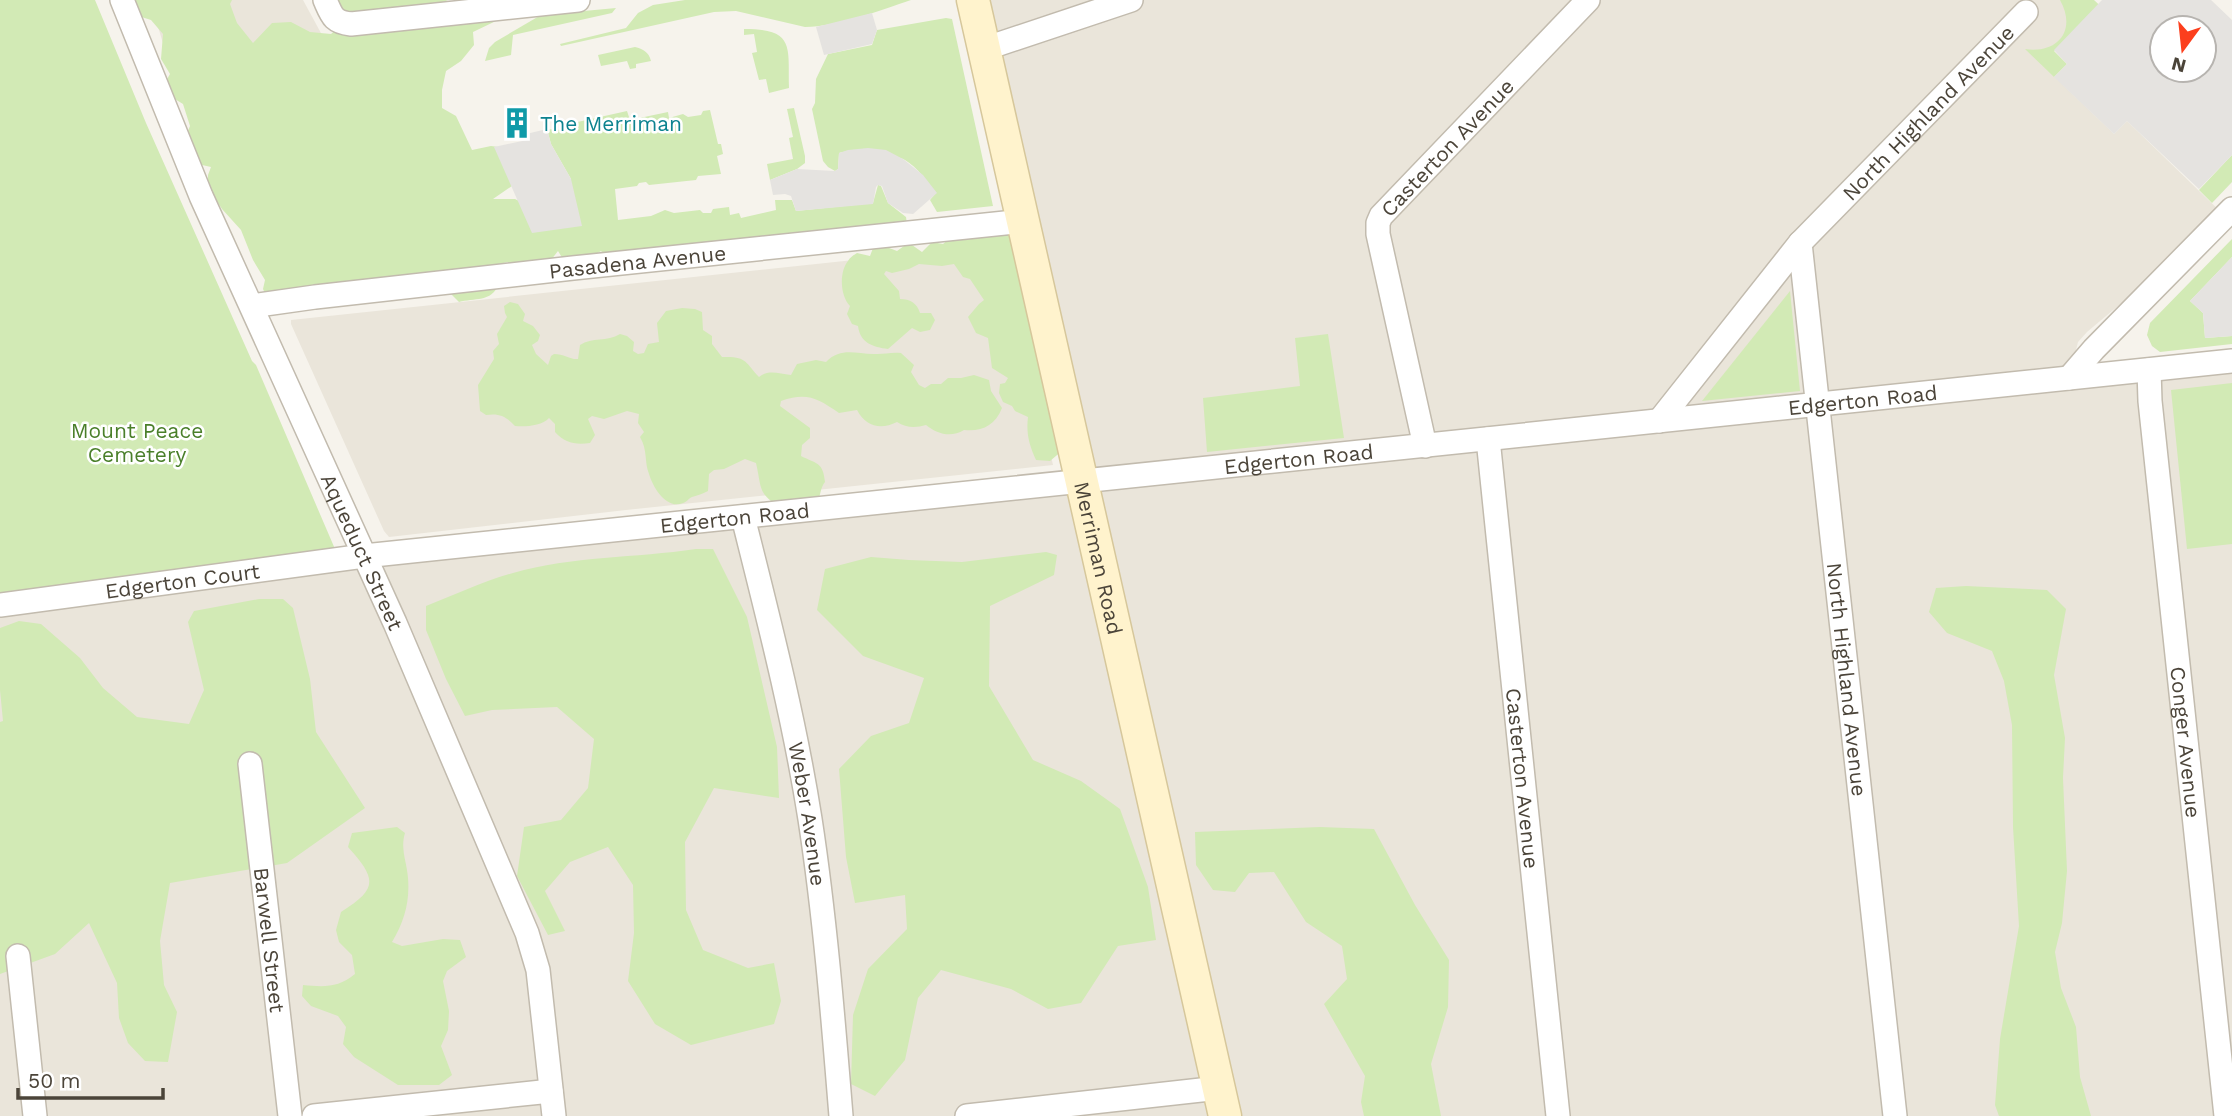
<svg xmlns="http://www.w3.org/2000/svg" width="2232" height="1116" font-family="'Work Sans',sans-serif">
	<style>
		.residential { fill: #eae5da }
		.green { fill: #d2eab5 }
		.parking { fill: #e5e3e0; fill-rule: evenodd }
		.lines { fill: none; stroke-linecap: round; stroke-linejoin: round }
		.street-casing { stroke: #c2bbae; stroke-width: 26 }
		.secondary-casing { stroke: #d6c79b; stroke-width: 35 }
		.street { stroke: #fff; stroke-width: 23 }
		.secondary { stroke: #fff3cd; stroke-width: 32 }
		.labels { text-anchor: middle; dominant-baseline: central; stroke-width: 5; stroke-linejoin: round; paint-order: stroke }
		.street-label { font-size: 21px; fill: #4b4439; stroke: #fff }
		.culture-label { font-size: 21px; fill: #0d838f; stroke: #fff; text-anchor: start }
		.park-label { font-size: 21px; fill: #4a7f2a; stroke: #fff }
	</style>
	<rect width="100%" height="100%" fill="#f6f3ec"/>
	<g class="residential">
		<path d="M 150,0 L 303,0 L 328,46 L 174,80 Z"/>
		<path d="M 973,0 L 2070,0 L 2087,16 L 2041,64 L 2114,134 L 2127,121 L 2225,216 L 2087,332 L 2078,342 L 2069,378 L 2232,361 L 2232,1116 L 0,1116 L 0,605 L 1082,481 Z"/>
		<path d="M 1004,244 L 1053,465 L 626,510 L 389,537 L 384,531 L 291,324 L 291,320 Z"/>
	</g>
	<g class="green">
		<path d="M 0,0 L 95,0 L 146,123 L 252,361 L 256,365 L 338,556 L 0,601 Z"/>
		<path d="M 126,0 L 232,0 L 230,4 L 237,23 L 253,43 L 272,23 L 291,22 L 310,32 L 331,34 L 345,22 L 335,0 L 448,0 L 428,8 L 470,24 L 498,20 L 473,32 L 474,45 L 461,61 L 446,71 L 442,90 L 442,108 L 456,116 L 472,150 L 491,146 L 515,149 L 512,186 L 493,199 L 515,199 L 525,204 L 571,179 L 551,144 L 547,129 L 563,130 L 564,125 L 627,111 L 630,120 L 668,112 L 669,118 L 683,114 L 688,117 L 701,115 L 703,111 L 710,110 L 718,144 L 721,144 L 723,154 L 717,156 L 721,174 L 698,176 L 696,180 L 649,185 L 646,182 L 639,183 L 637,186 L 615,189 L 618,220 L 651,216 L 665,210 L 674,213 L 700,210 L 703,213 L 711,213 L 713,209 L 729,207 L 730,215 L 739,213 L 741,218 L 776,210 L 775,200 L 792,200 L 796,211 L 873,203 L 878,185 L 881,186 L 888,203 L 906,217 L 907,224 L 609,259 L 601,251 L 586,260 L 563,259 L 558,251 L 551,260 L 509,270 L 508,262 L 490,266 L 498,285 C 492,302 474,298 459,302 L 447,290 L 268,300 L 263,289 L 265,280 L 253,260 L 241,230 L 222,209 L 208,188 L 208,175 L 211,167 L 193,163 L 183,143 L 190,126 L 183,104 L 165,93 L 166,81 L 170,74 L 161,59 L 163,34 L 151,20 L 132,14 Z"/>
		<path d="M 685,0 L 911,0 C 881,10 837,27 805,27 L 736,11 L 714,12 L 561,46 L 560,44 L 626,28 L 638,13 L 653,5 Z"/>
		<path d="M 2060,0 L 2094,0 L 2110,15 L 2054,51 L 2067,64 L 2054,77 L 2025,49 C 2058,54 2077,30 2060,0 Z"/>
		<path d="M 616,8 L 612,13 L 513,35 L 511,55 L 485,61 L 489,48 L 495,42 L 541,15 Z"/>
		<path d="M 946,18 L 952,19 L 993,206 L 937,212 L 930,200 L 936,193 C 927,181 918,168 905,160 C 894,154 851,149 839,153 L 838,169 L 835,171 L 828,167 L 823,161 L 812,109 L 815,103 L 816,79 L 828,54 L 872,45 L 877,30 Z"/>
		<path d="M 744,29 C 795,29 788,46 789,88 L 769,93 L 766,79 L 759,80 L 752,53 L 757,52 L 754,34 L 744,35 Z"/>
		<path d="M 635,47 C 643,49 649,52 651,61 L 636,64 L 636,68 L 630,69 L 627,61 L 601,66 L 598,55 Z"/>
		<path d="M 794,108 L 805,156 L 805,163 L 797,169 L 770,180 L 767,164 L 793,159 L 789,138 L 793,137 L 787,109 Z"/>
		<path d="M 2232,155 L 2232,182 L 2212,203 L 2199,190 Z"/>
		<path d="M 1006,230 L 1016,236 L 1063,450 L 1050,461 L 1036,460 C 1029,445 1026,433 1028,417 L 1015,411 L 1012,406 L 1003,402 L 999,393 L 1000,384 L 1005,383 L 1008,378 L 992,368 L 988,338 L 976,333 L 968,317 L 979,304 L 984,300 L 970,279 L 963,277 L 954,264 L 942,266 L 919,264 L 909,269 L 892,273 L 886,271 L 884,274 L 899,291 L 900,299 C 910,299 917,303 920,313 L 931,313 L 935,320 L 930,330 L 920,332 L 912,328 L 888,349 C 873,347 860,343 858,326 L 852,324 L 847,314 L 850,306 C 840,296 839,272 848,261 C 850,257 854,255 857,253 L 870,256 L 873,248 L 884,246 L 897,251 L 904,246 L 912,245 L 922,252 L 932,242 L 943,244 L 957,232 Z"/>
		<path d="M 2232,239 L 2232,257 L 2190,301 L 2203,313 L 2205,338 L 2232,336 L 2232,344 L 2160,352 L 2152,346 L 2147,335 L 2150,323 Z"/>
		<path d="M 1790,291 L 1800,391 L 1702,401 Z"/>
		<path d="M 510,302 L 518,304 L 525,314 L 523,321 L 533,326 L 540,335 L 538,341 L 532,345 L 536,354 L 548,365 L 551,356 L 554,354 C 564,354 571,360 578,359 L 580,345 C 592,337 607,342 620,334 L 627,336 L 634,342 L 633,351 L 638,354 L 644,353 L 648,344 L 659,342 L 657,323 L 666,311 L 682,308 L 695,309 L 702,312 L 703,330 L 712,336 L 712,344 L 722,357 C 747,356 745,362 759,377 C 769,369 779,374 791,375 L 797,364 L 816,360 L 826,362 C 842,346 857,355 877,354 C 885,354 892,352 901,353 L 914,365 L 911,372 L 919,385 L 925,388 L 931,384 L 941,384 L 948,378 L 961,378 L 974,375 L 989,380 L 991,391 L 1002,408 C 995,426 981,432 964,430 C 951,438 937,434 926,425 C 916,428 906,428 897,422 C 881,430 866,427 857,410 L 839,413 C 817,398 807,392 781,401 L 780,406 L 810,428 L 810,438 L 802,445 L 801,456 C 817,464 823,462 825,482 C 820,488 821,495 817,503 L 782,509 C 757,493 762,489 756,463 L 745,459 L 724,469 L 714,470 L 709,474 L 708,491 C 702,494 698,495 692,497 C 689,498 687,502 683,503 C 667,510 653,488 649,474 C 644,461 648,451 640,437 L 644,432 L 638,423 L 639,414 L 627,411 L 604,419 L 592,416 L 588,419 L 595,435 L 590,443 C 575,445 565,443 555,432 L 555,424 L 549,418 C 542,426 525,427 515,426 C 506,416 499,413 486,415 L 480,411 L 478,385 L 494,359 L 493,351 L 499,344 L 497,334 L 507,317 L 505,313 L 504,306 Z"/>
		<path d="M 1328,334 L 1344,438 L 1207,452 L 1203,398 L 1300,386 L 1295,338 Z"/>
		<path d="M 2232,383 L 2232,544 L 2187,549 L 2171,390 Z"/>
		<path d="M 696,549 L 713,549 L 747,617 L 777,747 L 779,798 L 714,788 L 685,842 L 686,910 L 703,950 L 748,968 L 774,963 L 781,1001 L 774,1024 L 691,1045 L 655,1024 L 628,981 L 634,933 L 633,885 L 608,847 L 570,862 L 545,891 L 565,931 L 548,935 L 517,876 L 524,827 L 561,820 L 588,788 L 594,739 L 557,707 L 492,710 L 465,716 L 446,679 L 426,630 L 426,606 C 455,595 483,581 513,573 C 572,556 636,558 696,549 Z"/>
		<path d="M 1046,552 L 1057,555 L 1054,575 L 990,606 L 989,686 L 1033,760 L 1081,781 L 1120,809 L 1148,887 L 1156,940 L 1118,946 L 1081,1003 L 1048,1009 L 1011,989 L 941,970 L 918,998 L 905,1060 L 875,1096 L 851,1084 L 853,1015 L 868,969 L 907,929 L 905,895 L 855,903 L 846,857 L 839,769 L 871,736 L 909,723 L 924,678 L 863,656 L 817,610 L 825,569 L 871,557 L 909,560 L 962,562 Z"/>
		<path d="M 1966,586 L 2047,590 L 2066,609 L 2054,675 L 2065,738 L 2063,778 L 2067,871 L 2062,923 L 2055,952 L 2061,988 L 2076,1027 L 2080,1077 L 2091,1116 L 1999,1116 L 1995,1105 L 2000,1039 L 2019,926 L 2013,827 L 2012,725 L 2004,681 L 1992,651 L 1947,633 L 1929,612 L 1936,588 Z"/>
		<path d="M 259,599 L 283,599 L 293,608 L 310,679 L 316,732 L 365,808 L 287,863 L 170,883 L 160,941 L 164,985 L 177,1012 L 168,1062 L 145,1061 L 128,1043 L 119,1018 L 117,983 L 89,923 L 55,954 L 0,974 L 0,722 L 3,721 L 0,690 L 0,628 L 19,621 L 41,624 L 80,658 L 103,688 L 137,717 L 189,724 L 204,690 L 188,622 L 194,611 Z"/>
		<path d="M 397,827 L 405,833 C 400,849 407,862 408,878 C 410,902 404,922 392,942 L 402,946 L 443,939 L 460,940 L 466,957 L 447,971 L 443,981 L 449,1011 L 448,1030 L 441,1046 L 452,1075 L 439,1085 L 398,1085 L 354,1057 L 343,1044 L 346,1027 L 338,1016 L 311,1006 L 302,996 L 303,985 C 324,987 338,988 355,974 L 352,955 L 339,942 L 336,930 L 341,912 C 378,889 377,879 348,847 L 352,833 Z"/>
		<path d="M 1320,827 L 1374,829 L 1415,905 L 1449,960 L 1448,1007 L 1431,1064 L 1441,1116 L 1364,1116 L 1361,1102 L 1365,1076 L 1324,1004 L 1347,979 L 1342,946 L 1306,922 L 1274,872 L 1249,873 L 1235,892 L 1213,890 L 1196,865 L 1195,832 Z"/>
	</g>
	<g class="parking">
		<path d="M 2102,0 L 2211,0 L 2232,20 L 2232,155 L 2199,189 L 2127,121 L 2114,134 L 2054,77 L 2067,64 L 2054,50 ZM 2162,28 L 2204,28 L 2204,70 L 2162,70 Z"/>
		<path d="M 872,13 L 877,30 L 872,44 L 824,55 L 816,27 Z"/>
		<path d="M 547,129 L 551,144 L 571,179 L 582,226 L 532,233 L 494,147 L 527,140 L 526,134 Z"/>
		<path d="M 868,148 L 886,150 L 903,159 L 923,175 L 937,193 L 913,214 L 903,213 L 888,203 L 882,186 L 878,185 L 876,187 L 873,204 L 796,211 L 791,196 L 785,194 L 773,195 L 770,180 L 797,169 L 835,171 L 838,169 L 839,153 L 848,150 Z"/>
		<path d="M 2232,257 L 2232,336 L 2205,338 L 2203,313 L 2190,301 Z"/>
	</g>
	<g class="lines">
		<defs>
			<g id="street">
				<path id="s1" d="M 122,0 L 201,196 L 395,623 L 527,933 L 538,970 L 554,1116"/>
				<path d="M 325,0 C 332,16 333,22 351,24 L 578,0"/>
				<path d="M 984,49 L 1131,0"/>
				<path id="s2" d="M 1800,243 L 1895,1116"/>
				<path id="s3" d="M 252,306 L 315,297 L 573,268 L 1024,221"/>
				<path id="s4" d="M 2149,370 L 2150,401 L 2226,1116"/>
				<path d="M 2069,378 L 2094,349 L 2232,209"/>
				<path id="s5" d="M 1659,421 L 1800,243 L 2026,12"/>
				<path id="s6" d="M 1488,439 L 1558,1116"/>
				<path id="s7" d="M 1425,446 L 1378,234 L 1378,223 L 1381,216 L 1588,0"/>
				<path id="s8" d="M 743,517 C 768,617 794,717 810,819 C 825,917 833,1017 841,1116"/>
				<path id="s9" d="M 0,605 L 364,556 L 2232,361"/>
				<path id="s10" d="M 250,764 L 290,1116"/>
				<path d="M 18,956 L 35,1116"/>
				<path d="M 314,1116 L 551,1091"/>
				<path d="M 967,1116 L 1219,1088"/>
			</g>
			<g id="secondary">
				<path id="s11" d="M 973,0 L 1225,1116"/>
			</g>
		</defs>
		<use href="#street" class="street-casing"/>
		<use href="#secondary" class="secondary-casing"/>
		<use href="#street" class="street"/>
		<use href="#secondary" class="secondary"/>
	</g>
	<defs>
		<symbol id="building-bare" viewBox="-9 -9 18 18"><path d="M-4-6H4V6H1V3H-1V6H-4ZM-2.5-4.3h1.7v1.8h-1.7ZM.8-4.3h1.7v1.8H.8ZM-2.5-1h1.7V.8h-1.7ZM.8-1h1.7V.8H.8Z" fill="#0f9aa8" stroke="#fff" stroke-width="2.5" paint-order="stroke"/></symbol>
	</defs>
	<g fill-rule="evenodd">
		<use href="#building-bare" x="495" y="101" width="44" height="44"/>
	</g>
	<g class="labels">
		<g class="street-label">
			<text stroke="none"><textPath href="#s5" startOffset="410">North Highland Avenue</textPath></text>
			<text stroke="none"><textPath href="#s7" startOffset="331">Casterton Avenue</textPath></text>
			<text stroke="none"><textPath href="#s3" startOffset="388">Pasadena Avenue</textPath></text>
			<text stroke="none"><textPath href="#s9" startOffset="1874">Edgerton Road</textPath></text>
			<text stroke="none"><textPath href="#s9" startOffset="1307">Edgerton Road</textPath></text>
			<text stroke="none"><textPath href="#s9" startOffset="740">Edgerton Road</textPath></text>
			<text stroke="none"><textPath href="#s1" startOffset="602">Aqueduct Street</textPath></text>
			<text stroke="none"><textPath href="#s11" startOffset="572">Merriman Road</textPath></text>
			<text stroke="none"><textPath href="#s9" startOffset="184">Edgerton Court</textPath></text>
			<text stroke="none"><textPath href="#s2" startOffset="439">North Highland Avenue</textPath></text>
			<text stroke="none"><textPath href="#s4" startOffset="374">Conger Avenue</textPath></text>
			<text stroke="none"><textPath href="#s6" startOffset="341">Casterton Avenue</textPath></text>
			<text stroke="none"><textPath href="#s8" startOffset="304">Weber Avenue</textPath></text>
			<text stroke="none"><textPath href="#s10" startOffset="177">Barwell Street</textPath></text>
		</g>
		<g class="culture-label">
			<text x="540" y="123">The Merriman</text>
		</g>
		<g class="park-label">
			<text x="137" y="430">Mount Peace<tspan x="137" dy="24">Cemetery</tspan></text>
		</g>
	</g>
	<g transform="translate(2183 49) rotate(195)"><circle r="33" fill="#ffffff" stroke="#b7b4b0" stroke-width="2"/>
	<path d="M0-5L12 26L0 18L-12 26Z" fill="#fc3f1d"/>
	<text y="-10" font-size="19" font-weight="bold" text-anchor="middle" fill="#4b4439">N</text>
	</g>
	<path d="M18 1088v10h145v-10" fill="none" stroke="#4b4439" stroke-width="3.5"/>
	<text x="28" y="1088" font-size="21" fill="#4b4439" stroke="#ffffff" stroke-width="5" paint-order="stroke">50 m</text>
</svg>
